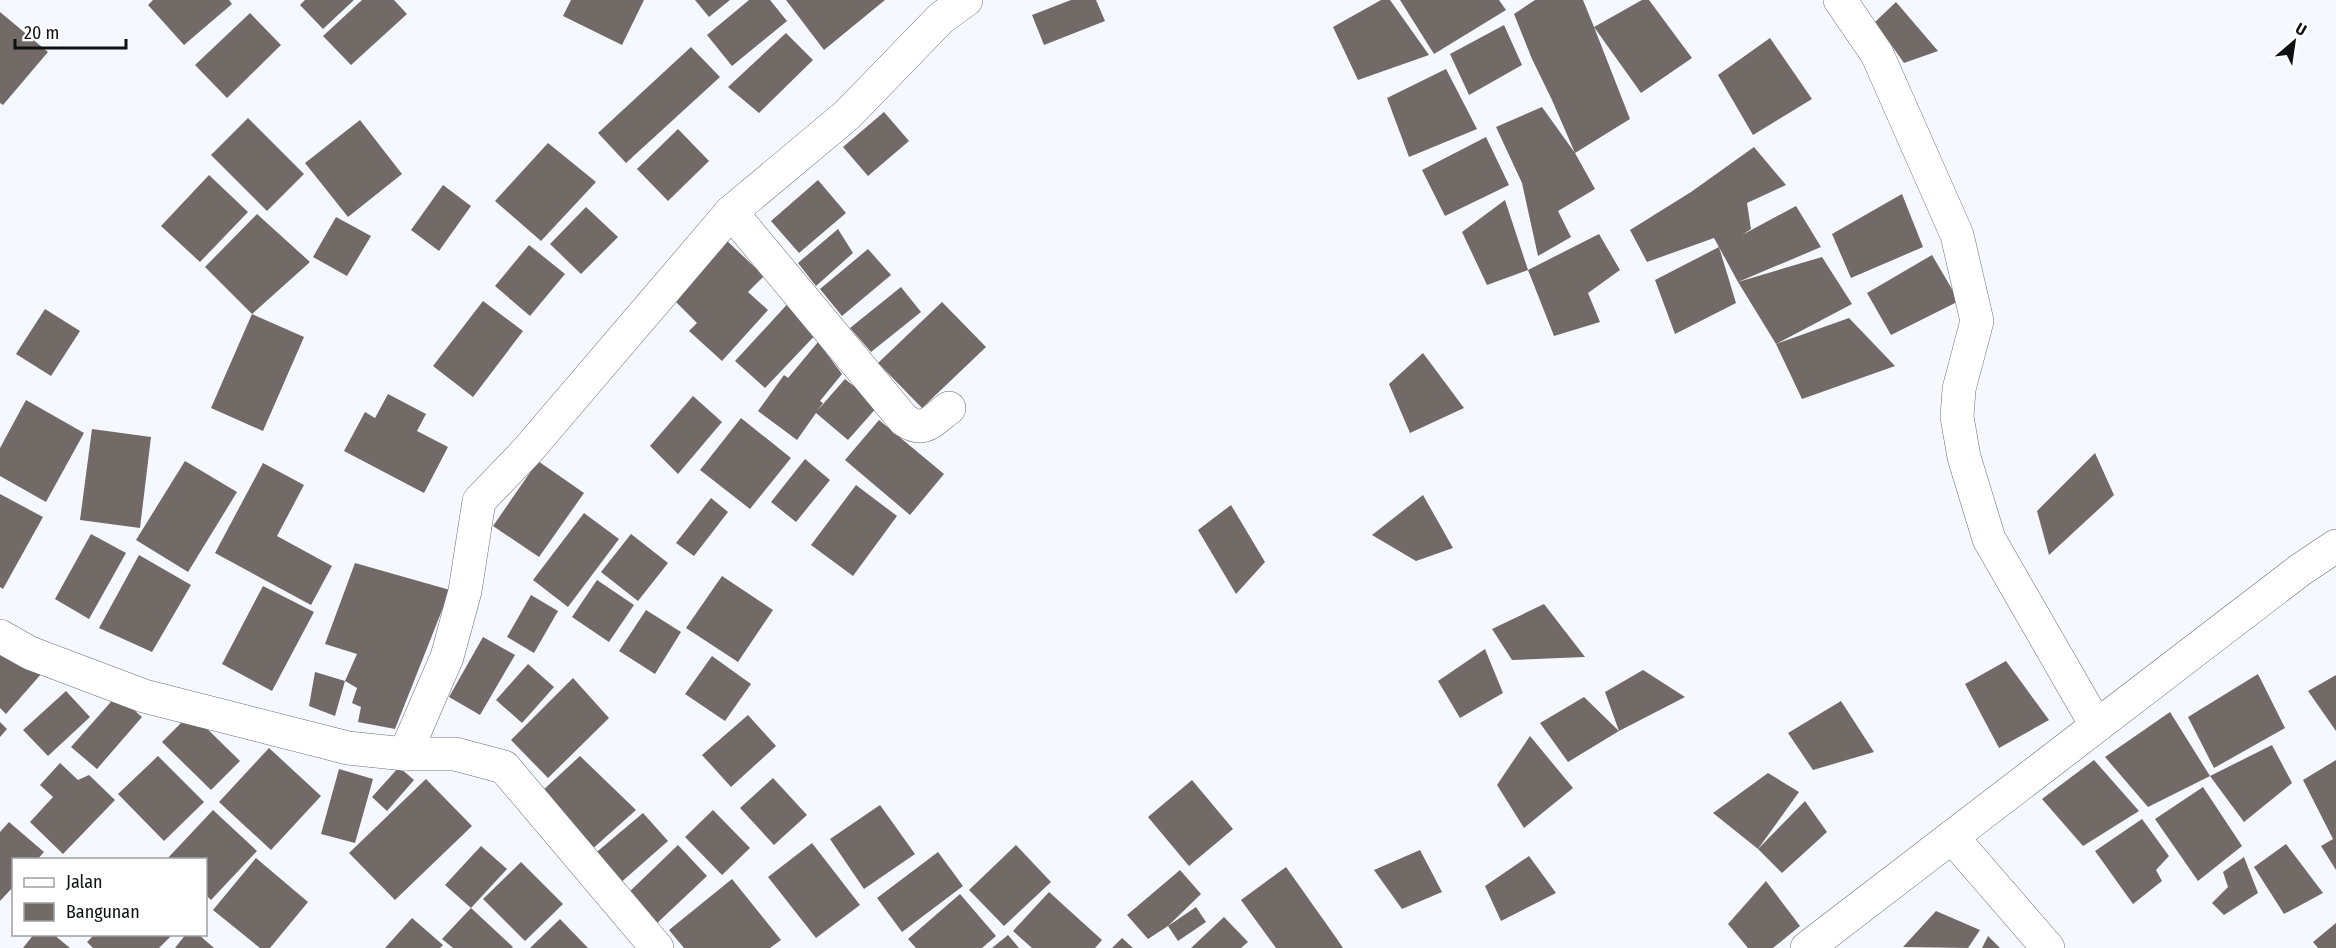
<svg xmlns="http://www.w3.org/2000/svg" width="2336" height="948" font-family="'Fira Sans Condensed',sans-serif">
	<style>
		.building { fill: #726a66 }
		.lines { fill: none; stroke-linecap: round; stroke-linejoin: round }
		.street-casing { stroke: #6b6f75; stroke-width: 34 }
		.street { stroke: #fff; stroke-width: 33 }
	</style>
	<rect width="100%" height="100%" fill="#f5f9ff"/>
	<g class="building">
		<path d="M 153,0 L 229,0 L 232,4 L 184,45 L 148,5 Z"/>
		<path d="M 305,0 L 354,0 L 323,29 L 300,5 Z"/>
		<path d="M 362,0 L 394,0 L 407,14 L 351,65 L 323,36 Z"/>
		<path d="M 571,0 L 644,0 L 622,45 L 563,16 Z"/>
		<path d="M 695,0 L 730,0 L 709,17 Z"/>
		<path d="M 749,0 L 770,0 L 787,21 L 732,66 L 707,35 Z"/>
		<path d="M 786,0 L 885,0 L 824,50 Z"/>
		<path d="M 1071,0 L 1096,0 L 1105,21 L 1044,45 L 1032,15 Z"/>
		<path d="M 1381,0 L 1390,0 L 1429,55 L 1358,80 L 1333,27 Z"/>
		<path d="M 1400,0 L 1499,0 L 1506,10 L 1434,54 Z"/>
		<path d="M 1535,0 L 1583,0 L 1594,27 L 1642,0 L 1649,0 L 1692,58 L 1641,93 L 1594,27 L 1630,119 L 1575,153 L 1595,189 L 1558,211 L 1571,237 L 1538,256 L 1522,183 L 1496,127 L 1542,107 L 1575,153 L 1552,100 L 1532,59 L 1514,14 Z"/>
		<path d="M 1896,2 L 1938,51 L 1904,63 L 1875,22 Z"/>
		<path d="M 0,12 L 48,52 L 3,105 L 0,103 Z"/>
		<path d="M 250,13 L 281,45 L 227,98 L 195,65 Z"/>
		<path d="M 1504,25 L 1522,65 L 1469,95 L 1450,54 Z"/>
		<path d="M 786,33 L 813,60 L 759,113 L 728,87 Z"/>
		<path d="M 1770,38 L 1812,99 L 1753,135 L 1718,75 Z"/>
		<path d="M 691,47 L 720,77 L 626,163 L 598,133 Z"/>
		<path d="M 1446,69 L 1477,129 L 1409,157 L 1387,98 Z"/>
		<path d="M 884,112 L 909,141 L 868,176 L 843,147 Z"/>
		<path d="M 248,118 L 304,174 L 267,211 L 211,155 Z"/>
		<path d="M 360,120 L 402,174 L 348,217 L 305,163 Z"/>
		<path d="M 678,129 L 709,161 L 668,201 L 637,169 Z"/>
		<path d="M 1486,137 L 1509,185 L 1445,216 L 1422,170 Z"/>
		<path d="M 548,143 L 596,182 L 541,241 L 495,201 Z"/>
		<path d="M 1754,147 L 1786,185 L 1747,203 L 1751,229 L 1742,235 L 1796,206 L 1821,247 L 1738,282 L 1714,238 L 1647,262 L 1630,230 L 1691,192 Z"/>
		<path d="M 209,175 L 248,212 L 200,262 L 161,226 Z"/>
		<path d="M 818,180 L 846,213 L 799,253 L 771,221 Z"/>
		<path d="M 443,185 L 471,206 L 439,251 L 411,230 Z"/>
		<path d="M 1902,194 L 1923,247 L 1851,278 L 1832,234 Z"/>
		<path d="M 1505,200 L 1528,270 L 1487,285 L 1462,232 Z"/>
		<path d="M 586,207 L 618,237 L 581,274 L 550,244 Z"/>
		<path d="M 257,214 L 310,262 L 252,314 L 304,337 L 263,431 L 211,408 L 252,314 L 205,267 Z"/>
		<path d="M 336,217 L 371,236 L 347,276 L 313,257 Z"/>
		<path d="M 838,229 L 853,253 L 816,286 L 798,263 Z"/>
		<path d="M 1599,234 L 1620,270 L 1588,293 L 1600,322 L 1554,336 L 1528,270 Z"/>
		<path d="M 724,238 L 764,276 L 748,292 L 768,310 L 722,361 L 689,331 L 697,323 L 668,294 Z"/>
		<path d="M 529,245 L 565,274 L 530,316 L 495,286 Z"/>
		<path d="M 1719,247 L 1736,303 L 1675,334 L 1655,280 Z"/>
		<path d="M 868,249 L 891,275 L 842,316 L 820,289 Z"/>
		<path d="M 1932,255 L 1959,301 L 1891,335 L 1867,293 Z"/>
		<path d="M 1822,257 L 1852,304 L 1776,344 L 1738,282 Z"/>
		<path d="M 901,287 L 921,312 L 871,352 L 850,328 Z"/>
		<path d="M 793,298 L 823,327 L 765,388 L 735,361 Z"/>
		<path d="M 483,301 L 523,331 L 473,397 L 433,366 Z"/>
		<path d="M 942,302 L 986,347 L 922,408 L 878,363 Z"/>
		<path d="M 45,309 L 80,331 L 51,376 L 16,354 Z"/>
		<path d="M 1849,318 L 1895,366 L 1802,399 L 1776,344 Z"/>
		<path d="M 818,342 L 842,374 L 820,401 L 823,403 L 817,411 L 845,379 L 878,406 L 848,440 L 816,413 L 797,440 L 758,411 L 784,375 L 788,378 Z"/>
		<path d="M 1423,353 L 1464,408 L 1410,433 L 1389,384 Z"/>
		<path d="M 388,394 L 426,414 L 417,431 L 448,447 L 424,493 L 344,451 L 365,412 L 375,418 Z"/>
		<path d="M 693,396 L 722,422 L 678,474 L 650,446 Z"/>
		<path d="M 26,400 L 84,433 L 46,502 L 0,476 L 0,448 Z"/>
		<path d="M 741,418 L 791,458 L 750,509 L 700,470 Z"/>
		<path d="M 879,420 L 944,474 L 910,515 L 845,460 Z"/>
		<path d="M 92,429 L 151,437 L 140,528 L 80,520 Z"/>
		<path d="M 2095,453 L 2114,495 L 2049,555 L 2037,511 Z"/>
		<path d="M 805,459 L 830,480 L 796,522 L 771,502 Z"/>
		<path d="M 185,461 L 237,492 L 188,572 L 136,540 Z"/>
		<path d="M 538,461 L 584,493 L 539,557 L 493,526 Z"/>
		<path d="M 263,463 L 304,485 L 277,536 L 332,566 L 311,605 L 215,553 Z"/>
		<path d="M 856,485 L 897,516 L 853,576 L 811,545 Z"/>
		<path d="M 0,494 L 43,517 L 3,589 L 0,587 Z"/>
		<path d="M 1423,495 L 1453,548 L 1416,561 L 1372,535 Z"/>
		<path d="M 711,498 L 728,512 L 694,556 L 676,543 Z"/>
		<path d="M 1231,505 L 1265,562 L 1236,594 L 1198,530 Z"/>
		<path d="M 584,513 L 619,539 L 568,607 L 533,580 Z"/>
		<path d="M 91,534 L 126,553 L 89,619 L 55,599 Z"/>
		<path d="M 631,534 L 668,563 L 638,601 L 601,572 Z"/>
		<path d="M 139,555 L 191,585 L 152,652 L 99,628 Z"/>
		<path d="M 355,563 L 450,590 L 395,729 L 358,722 L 361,707 L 352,703 L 357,688 L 345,681 L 357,654 L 325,644 Z"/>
		<path d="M 722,576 L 773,610 L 738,662 L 686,628 Z"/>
		<path d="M 597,580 L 634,605 L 609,642 L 572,617 Z"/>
		<path d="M 263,586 L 314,612 L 272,691 L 222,664 Z"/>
		<path d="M 531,595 L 558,611 L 534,653 L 507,637 Z"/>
		<path d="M 1544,604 L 1585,657 L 1512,660 L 1492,629 Z"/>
		<path d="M 646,610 L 681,632 L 655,674 L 619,651 Z"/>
		<path d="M 483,637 L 515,655 L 480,715 L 449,697 Z"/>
		<path d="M 1485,649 L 1503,693 L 1460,718 L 1438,681 Z"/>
		<path d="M 0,651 L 42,673 L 6,714 L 0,708 Z"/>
		<path d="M 712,656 L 751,684 L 725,721 L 685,694 Z"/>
		<path d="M 2006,661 L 2049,720 L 1999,748 L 1965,684 Z"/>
		<path d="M 528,664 L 554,687 L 522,723 L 496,700 Z"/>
		<path d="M 1643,670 L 1685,697 L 1619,731 L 1568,762 L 1540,723 L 1584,697 L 1619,731 L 1605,692 Z"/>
		<path d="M 315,672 L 345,681 L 335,716 L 309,706 Z"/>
		<path d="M 2258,674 L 2285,728 L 2214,768 L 2188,717 Z"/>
		<path d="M 2336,675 L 2336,731 L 2308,691 Z"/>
		<path d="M 573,678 L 609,718 L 548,778 L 511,740 Z"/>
		<path d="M 66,691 L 90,717 L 48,756 L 23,730 Z"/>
		<path d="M 117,695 L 142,717 L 97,769 L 71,747 Z"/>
		<path d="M 1841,701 L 1874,752 L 1813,770 L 1788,733 Z"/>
		<path d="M 2170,712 L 2210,776 L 2148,807 L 2105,757 Z"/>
		<path d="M 191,713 L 240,761 L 211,790 L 162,742 Z"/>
		<path d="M 748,715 L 776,746 L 731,787 L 702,755 Z"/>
		<path d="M 0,722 L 7,729 L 0,737 Z"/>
		<path d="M 1530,736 L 1573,788 L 1524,828 L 1497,785 Z"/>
		<path d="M 2272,745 L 2292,783 L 2244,822 L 2210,776 Z"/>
		<path d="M 269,748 L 321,796 L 271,850 L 219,802 Z"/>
		<path d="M 158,756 L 204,802 L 164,841 L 118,794 Z"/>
		<path d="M 580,756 L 636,810 L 590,851 L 541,792 Z"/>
		<path d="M 2094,760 L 2139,811 L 2083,846 L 2042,799 Z"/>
		<path d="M 2336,760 L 2336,870 L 2321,846 L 2333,839 L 2303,780 Z"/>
		<path d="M 60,763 L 78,780 L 89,775 L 115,800 L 63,854 L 30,822 L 53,797 L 40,785 Z"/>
		<path d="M 399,767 L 414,780 L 387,811 L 372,797 Z"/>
		<path d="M 339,769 L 373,779 L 355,843 L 321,834 Z"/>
		<path d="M 1768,773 L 1799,792 L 1758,849 L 1713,813 Z"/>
		<path d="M 773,778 L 807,815 L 774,845 L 740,808 Z"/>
		<path d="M 426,779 L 472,826 L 395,900 L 349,853 Z"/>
		<path d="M 1192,780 L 1233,829 L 1189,866 L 1148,817 Z"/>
		<path d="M 2203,787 L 2242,846 L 2198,881 L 2155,819 Z"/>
		<path d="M 1805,801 L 1827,832 L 1782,873 L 1758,849 Z"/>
		<path d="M 880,805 L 915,854 L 864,889 L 830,839 Z"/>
		<path d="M 213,810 L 257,851 L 211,900 L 206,895 L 206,860 L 166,860 Z"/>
		<path d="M 713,810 L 750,848 L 722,875 L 685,837 Z"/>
		<path d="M 643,813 L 668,841 L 618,885 L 592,856 Z"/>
		<path d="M 2142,819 L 2169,856 L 2156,870 L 2162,881 L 2133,904 L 2095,851 Z"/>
		<path d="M 9,822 L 44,852 L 37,860 L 14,860 L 14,886 L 0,901 L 0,832 Z"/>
		<path d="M 812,843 L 860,905 L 816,938 L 768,877 Z"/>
		<path d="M 2286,844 L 2323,893 L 2284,914 L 2254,867 Z"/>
		<path d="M 678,845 L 707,876 L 654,926 L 625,896 Z"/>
		<path d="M 1016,845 L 1051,882 L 1004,926 L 969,890 Z"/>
		<path d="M 481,846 L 507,869 L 471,908 L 445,885 Z"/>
		<path d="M 1420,850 L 1442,892 L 1402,909 L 1374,870 Z"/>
		<path d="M 938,852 L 963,886 L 902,932 L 877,898 Z"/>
		<path d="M 1529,856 L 1556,893 L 1501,921 L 1485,886 Z"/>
		<path d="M 2244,857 L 2258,893 L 2224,915 L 2212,903 L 2228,887 L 2223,872 Z"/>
		<path d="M 256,858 L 308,902 L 270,948 L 260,948 L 213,910 Z"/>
		<path d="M 521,862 L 563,904 L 525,941 L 483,899 Z"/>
		<path d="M 1286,867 L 1337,939 L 1343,948 L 1276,948 L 1241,900 Z"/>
		<path d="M 1180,870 L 1201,894 L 1168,926 L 1148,939 L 1127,915 Z"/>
		<path d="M 732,879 L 781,940 L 770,948 L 684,948 L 669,930 Z"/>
		<path d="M 1766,881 L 1800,926 L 1773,948 L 1748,948 L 1728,924 Z"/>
		<path d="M 1049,892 L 1102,940 L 1095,948 L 1032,948 L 1013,931 Z"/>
		<path d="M 960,894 L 996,936 L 982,948 L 916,948 L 908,939 Z"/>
		<path d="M 1196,907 L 1206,922 L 1178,941 L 1168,926 Z"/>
		<path d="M 471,908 L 513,947 L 512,948 L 453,948 L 442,939 Z"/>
		<path d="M 1936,911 L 1980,930 L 1968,948 L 1903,947 Z"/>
		<path d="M 1224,917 L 1248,942 L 1241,948 L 1191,948 Z"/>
		<path d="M 412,918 L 443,945 L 440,948 L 385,948 Z"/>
		<path d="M 560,919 L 588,948 L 530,948 Z"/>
		<path d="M 2336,923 L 2336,948 L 2318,948 L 2313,942 Z"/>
		<path d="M 34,934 L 53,934 L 70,948 L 23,948 Z"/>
		<path d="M 95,934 L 173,934 L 159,948 L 93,948 L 87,942 Z"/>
		<path d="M 186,934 L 198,934 L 214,948 L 175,948 Z"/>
		<path d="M 1008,935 L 1019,948 L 992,948 Z"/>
		<path d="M 1988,936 L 2000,948 L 1982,948 Z"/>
		<path d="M 1122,938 L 1133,948 L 1112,948 Z"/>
	</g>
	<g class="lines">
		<defs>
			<g id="street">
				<path d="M 1840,0 L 1877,54 L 1957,235 L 1977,321 L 1959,389 L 1957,417 L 1964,457 L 1989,539 L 2096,725"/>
				<path d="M 731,212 L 904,420 C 925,434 931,421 949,408"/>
				<path d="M 0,636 L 30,653 L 144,696 L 348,748 L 405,754 L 455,754 L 504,767 L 657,948"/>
				<path d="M 405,754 L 447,657 L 465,591 L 479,501 L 527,451 L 731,212 L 847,115 L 941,18 L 966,0"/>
				<path d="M 1952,837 L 2048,948"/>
				<path d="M 1807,948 L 2300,570 L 2336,546"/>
			</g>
		</defs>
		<use href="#street" class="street-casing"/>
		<use href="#street" class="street"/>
	</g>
	<rect x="12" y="858" width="195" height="78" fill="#ffffff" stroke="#9f9fa0" stroke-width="1.5"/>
	<rect x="24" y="878" width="30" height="9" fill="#ffffff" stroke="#9f9fa0" stroke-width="1.5"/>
	<text x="66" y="888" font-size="18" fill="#0e1012">Jalan</text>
	<rect x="24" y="903" width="30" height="18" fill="#726a66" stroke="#9f9fa0" stroke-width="1.5"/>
	<text x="66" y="918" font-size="18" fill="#0e1012">Bangunan</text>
	<g transform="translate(2294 42) rotate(29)" stroke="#ffffff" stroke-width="4.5" paint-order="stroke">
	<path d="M0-4.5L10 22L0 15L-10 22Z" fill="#0e1012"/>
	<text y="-9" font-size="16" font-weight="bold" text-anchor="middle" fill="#0e1012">U</text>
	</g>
	<path d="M15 39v9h111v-9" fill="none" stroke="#0e1012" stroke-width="3"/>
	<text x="24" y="39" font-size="18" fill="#0e1012" stroke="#ffffff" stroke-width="4.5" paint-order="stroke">20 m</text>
</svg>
